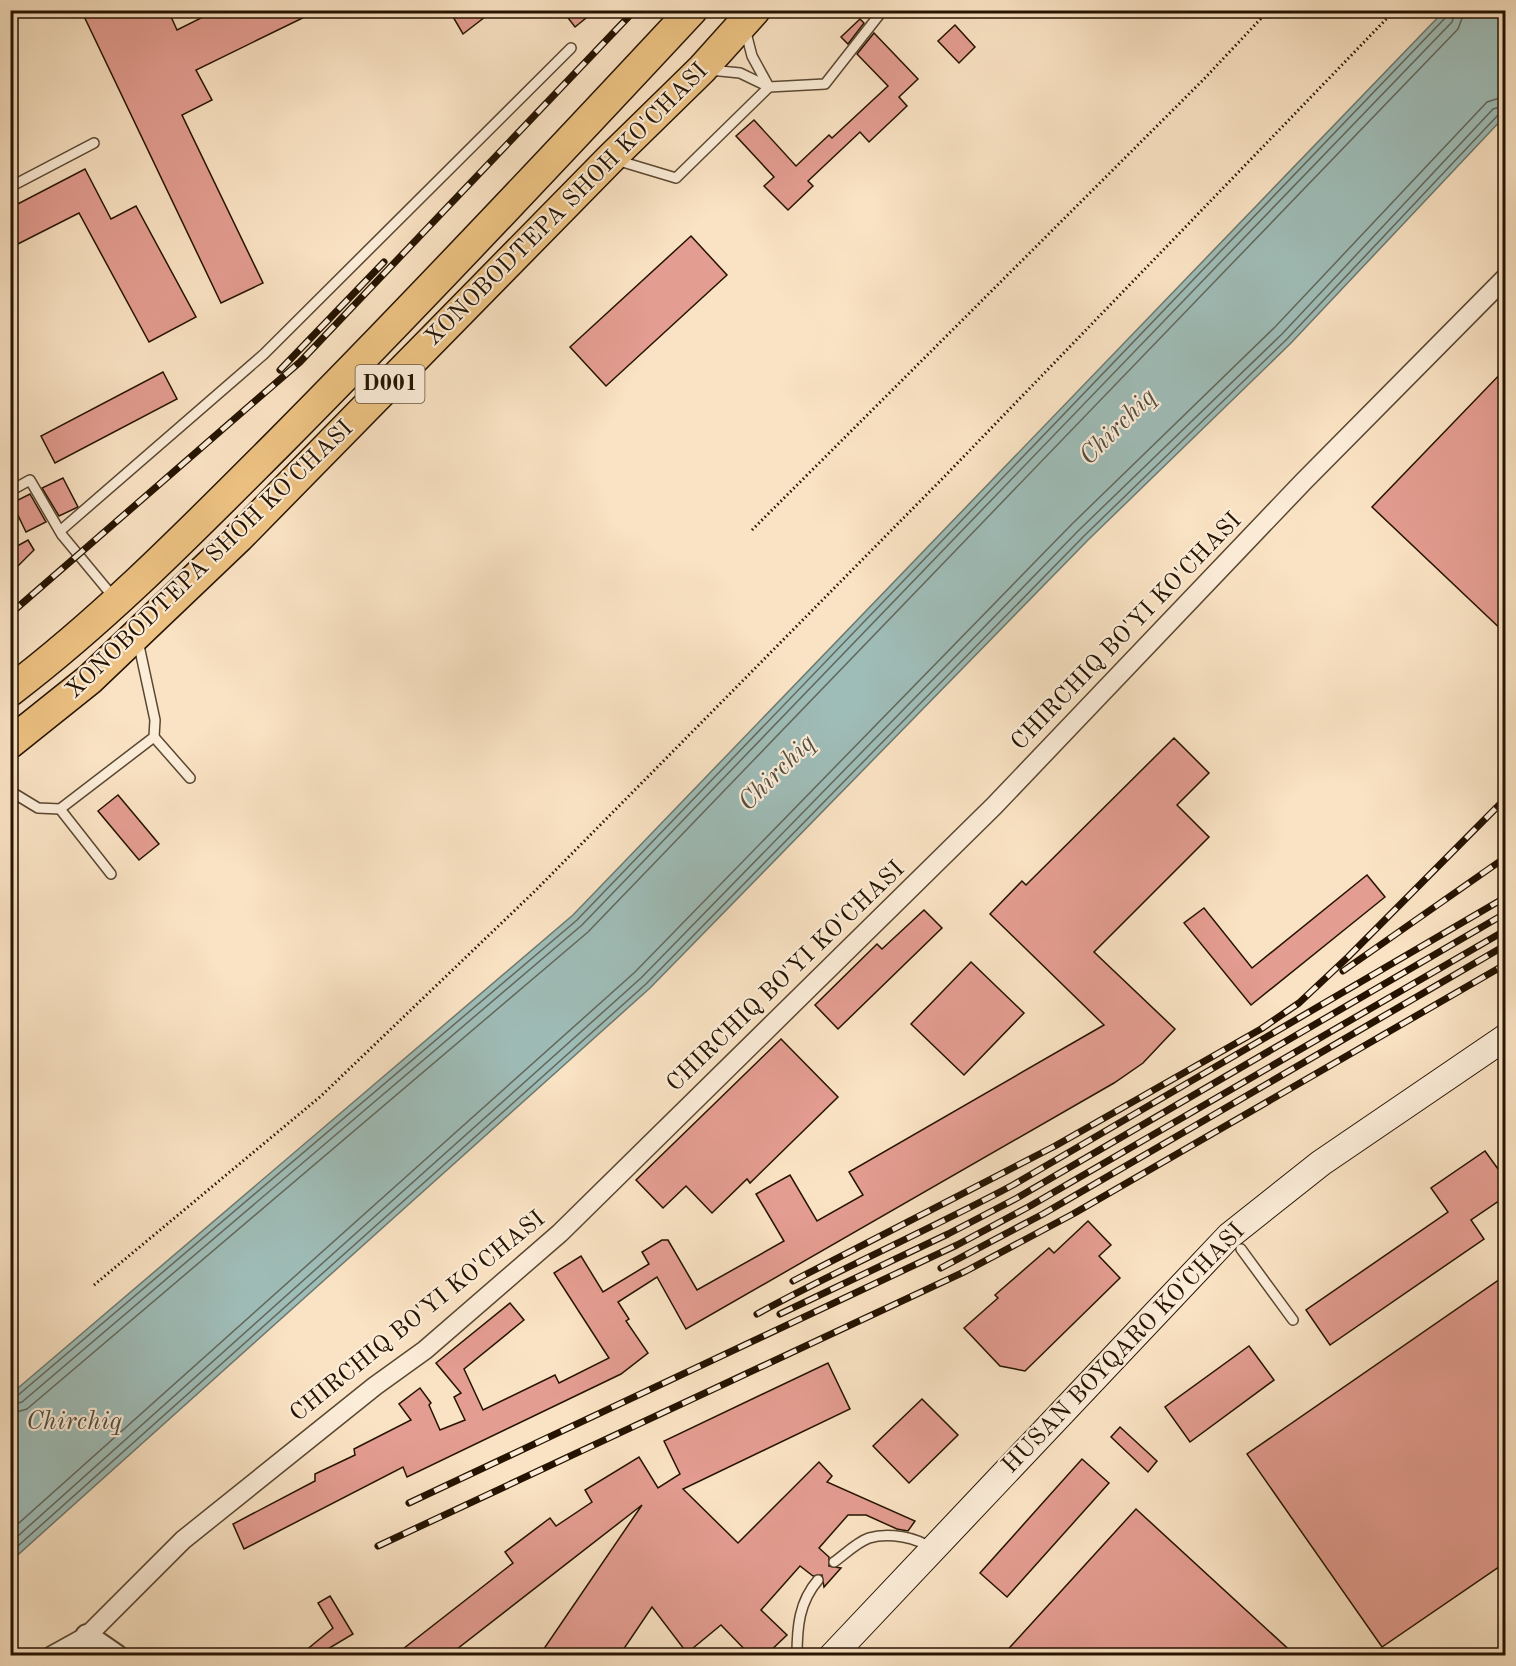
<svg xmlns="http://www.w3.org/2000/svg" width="1516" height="1666" font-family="'Old Standard TT',serif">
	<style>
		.water { fill: #9fbdb8; stroke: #6e796e; stroke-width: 1.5 }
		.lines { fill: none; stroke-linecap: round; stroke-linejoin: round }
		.shore { stroke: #62685c; stroke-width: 1.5 }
		.building { fill: #e49d91; stroke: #251300; stroke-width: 1.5 }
		.service-casing { stroke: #5a4731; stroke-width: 12 }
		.minor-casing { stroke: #5a4731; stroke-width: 21 }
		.tertiary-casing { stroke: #5a4731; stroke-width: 26 }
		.secondary-casing { stroke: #251300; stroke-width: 28 }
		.trunk-casing { stroke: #251300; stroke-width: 33 }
		.path { stroke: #251300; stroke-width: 3; stroke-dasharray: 1.5 3; stroke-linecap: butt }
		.service { stroke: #fcedd9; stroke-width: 9 }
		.minor { stroke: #fcedd9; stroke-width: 18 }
		.tertiary { stroke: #fcedd9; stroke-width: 22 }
		.secondary { stroke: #fcedd9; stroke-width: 26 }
		.trunk { stroke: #edc282; stroke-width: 30 }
		.rail-casing { stroke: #251300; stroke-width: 7 }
		.rail { stroke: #fcedd9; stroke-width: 4.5; stroke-dasharray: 14; stroke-linecap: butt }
		.labels { text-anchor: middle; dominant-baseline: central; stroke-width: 4.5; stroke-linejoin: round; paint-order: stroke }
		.shield { fill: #fcedd9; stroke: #665441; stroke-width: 1.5 }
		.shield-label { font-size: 22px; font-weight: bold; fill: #251300 }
		.street-label { font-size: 24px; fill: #251300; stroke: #fcedd9 }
		.water-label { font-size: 26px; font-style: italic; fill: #504e40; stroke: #fcedd9 }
	</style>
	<rect width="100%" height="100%" fill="#fae3c4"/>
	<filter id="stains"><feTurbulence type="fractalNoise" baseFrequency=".00333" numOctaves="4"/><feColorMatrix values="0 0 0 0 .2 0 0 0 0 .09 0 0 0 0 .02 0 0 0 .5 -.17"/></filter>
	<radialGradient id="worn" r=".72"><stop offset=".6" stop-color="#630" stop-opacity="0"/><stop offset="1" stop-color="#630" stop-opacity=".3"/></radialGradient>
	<path class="water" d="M 1445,10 L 1505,11 L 1505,116 L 1291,343 L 1088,540 L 650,988 L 11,1561 L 11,1394 L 573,915 Z"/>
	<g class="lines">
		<g class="shore">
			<path d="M 10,1398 L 17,1396 L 577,920 L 1446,17 L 1448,10"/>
			<path d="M 10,1405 L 22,1402 L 582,925 L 1452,22 L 1456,10"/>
			<path d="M 10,1414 L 27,1409 L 588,932 L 1458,29 L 1465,10"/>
			<path d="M 10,1531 L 635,972 L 1072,524 L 1275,327 L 1487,102 L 1506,96"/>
			<path d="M 10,1543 L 641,978 L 1078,531 L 1282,334 L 1493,109 L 1506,105"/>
			<path d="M 10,1553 L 646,984 L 1084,536 L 1287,339 L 1499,114 L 1506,112"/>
		</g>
	</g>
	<g class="building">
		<path d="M 81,10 L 168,10 L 177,30 L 217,10 L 319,10 L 196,70 L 212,100 L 182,115 L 263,283 L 221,303 Z"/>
		<path d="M 449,10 L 494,10 L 463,34 Z"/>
		<path d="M 562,10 L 596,10 L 575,27 Z"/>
		<path d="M 860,19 L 864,23 L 848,44 L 841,37 Z"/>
		<path d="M 955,25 L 975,47 L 959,63 L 938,41 Z"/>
		<path d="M 874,33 L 918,79 L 899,97 L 907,106 L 869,142 L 860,132 L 808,181 L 813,186 L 788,210 L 764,186 L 774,177 L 736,136 L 754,120 L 796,166 L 829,135 L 832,138 L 888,86 L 857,54 Z"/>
		<path d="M 85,169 L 111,219 L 136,206 L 196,317 L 149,342 L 79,213 L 10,248 L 10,208 Z"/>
		<path d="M 691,236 L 727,275 L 606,386 L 570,347 Z"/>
		<path d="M 1506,368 L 1506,634 L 1372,507 Z"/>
		<path d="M 163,372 L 177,399 L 55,463 L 41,436 Z"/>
		<path d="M 63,478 L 78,507 L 59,516 L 42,488 Z"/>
		<path d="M 30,494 L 46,522 L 26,532 L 12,503 Z"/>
		<path d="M 28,540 L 34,550 L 10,574 L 10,550 Z"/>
		<path d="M 1174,738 L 1209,773 L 1177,805 L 1209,837 L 1094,952 L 1175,1029 L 1143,1063 L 1114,1083 L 686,1329 L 657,1277 L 618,1302 L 629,1319 L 626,1321 L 648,1353 L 621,1374 L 407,1477 L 403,1467 L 244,1549 L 233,1524 L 315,1481 L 315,1474 L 355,1455 L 354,1449 L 411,1420 L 399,1404 L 420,1388 L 431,1403 L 429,1405 L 440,1430 L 465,1420 L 454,1397 L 461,1393 L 436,1363 L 510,1303 L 524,1320 L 464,1369 L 483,1410 L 555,1375 L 559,1383 L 609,1358 L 554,1273 L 581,1256 L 603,1292 L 649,1264 L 642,1252 L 662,1240 L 668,1240 L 697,1290 L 784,1241 L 756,1194 L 790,1175 L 817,1221 L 863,1195 L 849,1172 L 1104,1025 L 990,914 L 1022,881 L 1026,885 Z"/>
		<path d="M 118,795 L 159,844 L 139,860 L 98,811 Z"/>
		<path d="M 1367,875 L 1385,897 L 1251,1005 L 1184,923 L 1204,908 L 1252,968 Z"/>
		<path d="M 924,910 L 942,928 L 838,1029 L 815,1005 L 877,944 L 882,949 Z"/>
		<path d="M 971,962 L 1024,1013 L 964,1075 L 911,1024 Z"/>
		<path d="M 781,1039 L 838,1097 L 750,1183 L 747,1179 L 712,1213 L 686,1186 L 663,1208 L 636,1180 Z"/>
		<path d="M 1485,1151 L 1506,1180 L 1506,1196 L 1471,1220 L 1484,1239 L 1330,1345 L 1306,1310 L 1448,1212 L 1431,1188 Z"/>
		<path d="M 1088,1221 L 1111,1245 L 1099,1256 L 1120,1278 L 1025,1371 L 1000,1366 L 964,1328 L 998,1298 L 995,1295 L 1049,1248 L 1054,1253 Z"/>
		<path d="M 1506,1275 L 1506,1562 L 1382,1647 L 1247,1454 Z"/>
		<path d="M 1249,1346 L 1274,1380 L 1190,1442 L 1165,1407 Z"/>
		<path d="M 828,1363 L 850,1409 L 683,1489 L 738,1543 L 819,1462 L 832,1476 L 827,1482 L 915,1521 L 908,1531 L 897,1529 L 866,1515 L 848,1515 L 819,1548 L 829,1557 L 829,1566 L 841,1568 L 824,1587 L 822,1575 L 813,1576 L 800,1566 L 761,1610 L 787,1635 L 765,1656 L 751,1656 L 721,1625 L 687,1653 L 652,1607 L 619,1656 L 539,1656 L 642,1505 L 448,1656 L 394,1656 L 513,1563 L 505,1552 L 550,1518 L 556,1526 L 592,1502 L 585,1490 L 639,1457 L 658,1488 L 680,1474 L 664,1441 Z"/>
		<path d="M 922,1399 L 958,1435 L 909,1483 L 873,1446 Z"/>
		<path d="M 1120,1427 L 1157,1461 L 1148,1472 L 1111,1437 Z"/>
		<path d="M 1082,1459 L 1109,1483 L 1007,1597 L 980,1573 Z"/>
		<path d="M 1136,1509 L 1296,1656 L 1002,1656 Z"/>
		<path d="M 330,1596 L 353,1634 L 326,1650 L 331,1656 L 299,1656 L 333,1628 L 318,1603 Z"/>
	</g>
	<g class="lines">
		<defs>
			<g id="service">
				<path d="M 745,29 L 752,56 L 769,87"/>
				<path d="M 710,70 L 740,73 L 769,87 L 825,84 L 883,10"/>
				<path d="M 616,160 L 676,178 L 769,87"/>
				<path d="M 10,187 L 94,143"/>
				<path d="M 10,491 L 30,480 L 62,535 L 115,599"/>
				<path d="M 60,531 L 264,354 L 571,48"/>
				<path d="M 154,737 L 190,778"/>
				<path d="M 10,791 L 38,808 L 60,809 L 154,737 L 155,720 L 138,641"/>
				<path d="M 60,809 L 111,874"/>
				<path d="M 1241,1249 L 1293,1320"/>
				<path d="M 834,1562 C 844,1555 857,1542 869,1538 C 888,1532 917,1537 932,1549"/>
				<path d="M 797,1656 C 797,1627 799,1602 818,1580"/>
			</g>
			<path id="minor" d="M 51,1656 L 87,1636 L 183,1540 L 375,1386 L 425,1350 L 560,1233 L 994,806 L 1304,481 L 1506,277"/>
			<path id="tertiary" d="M 87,1636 L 116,1656"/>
			<path id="secondary" d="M 832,1656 L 1229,1236 L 1321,1163 L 1506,1037"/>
			<g id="trunk">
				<path d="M 10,691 C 106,618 192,530 277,445 C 418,303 555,157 692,10"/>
				<path d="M 10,743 L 90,679 L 239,537 L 611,158 L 702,69 L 755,10"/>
			</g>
		</defs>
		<use href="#service" class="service-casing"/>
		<use href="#minor" class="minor-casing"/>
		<use href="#tertiary" class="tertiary-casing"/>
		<use href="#secondary" class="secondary-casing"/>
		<use href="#trunk" class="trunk-casing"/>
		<g class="path">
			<path d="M 752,530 L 1204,79 L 1269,10"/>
			<path d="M 94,1285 L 321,1096 L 535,891 L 944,477 L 1395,10"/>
		</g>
		<use href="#service" class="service"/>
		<use href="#minor" class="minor"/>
		<use href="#tertiary" class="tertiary"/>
		<use href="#secondary" class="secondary"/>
		<use href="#trunk" class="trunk"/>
		<defs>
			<g id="rail">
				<path d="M 280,370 L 384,262"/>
				<path d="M 10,614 L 300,362 L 635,10"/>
				<path d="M 1343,971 L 1506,857"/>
				<path d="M 941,1268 L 1043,1214 L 1506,945"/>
				<path d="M 793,1281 L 1055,1146 L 1261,1029 L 1299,1003 L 1348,957 L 1506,798"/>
				<path d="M 757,1314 C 841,1268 929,1230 1013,1185 L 1506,897"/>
				<path d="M 780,1314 L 948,1234 L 1017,1198 L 1506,913"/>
				<path d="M 409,1503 L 957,1245 L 1030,1206 L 1506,930"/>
				<path d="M 378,1546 L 966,1271 L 1073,1214 L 1506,964"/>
			</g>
		</defs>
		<use href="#rail" class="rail-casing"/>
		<use href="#rail" class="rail"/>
	</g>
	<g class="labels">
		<rect class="shield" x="355.5" y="365" width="69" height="38" rx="4.5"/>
		<g class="shield-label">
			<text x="390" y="384">D001</text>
		</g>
		<g class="street-label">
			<text transform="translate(567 205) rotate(-45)">XONOBODTEPA SHOH KO'CHASI</text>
			<text transform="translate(210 560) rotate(-44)">XONOBODTEPA SHOH KO'CHASI</text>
			<text transform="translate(1127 632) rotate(-46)">CHIRCHIQ BO'YI KO'CHASI</text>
			<text transform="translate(786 977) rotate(-44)">CHIRCHIQ BO'YI KO'CHASI</text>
			<text transform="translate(418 1317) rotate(-39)">CHIRCHIQ BO'YI KO'CHASI</text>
			<text transform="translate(1124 1349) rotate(-46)">HUSAN BOYQARO KO'CHASI</text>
		</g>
		<g class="water-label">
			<text transform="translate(1118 427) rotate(-45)">Chirchiq</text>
			<text transform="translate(777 773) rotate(-45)">Chirchiq</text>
			<text x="74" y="1422">Chirchiq</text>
		</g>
	</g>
	<rect width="1516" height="1666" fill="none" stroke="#fae3c4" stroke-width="36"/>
	<rect x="12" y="12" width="1492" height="1642" fill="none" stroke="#251300" stroke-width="3"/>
	<rect x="18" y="18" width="1480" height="1630" fill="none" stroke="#251300" stroke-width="1.5"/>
	<rect width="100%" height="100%" filter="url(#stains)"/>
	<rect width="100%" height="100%" fill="url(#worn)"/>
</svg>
